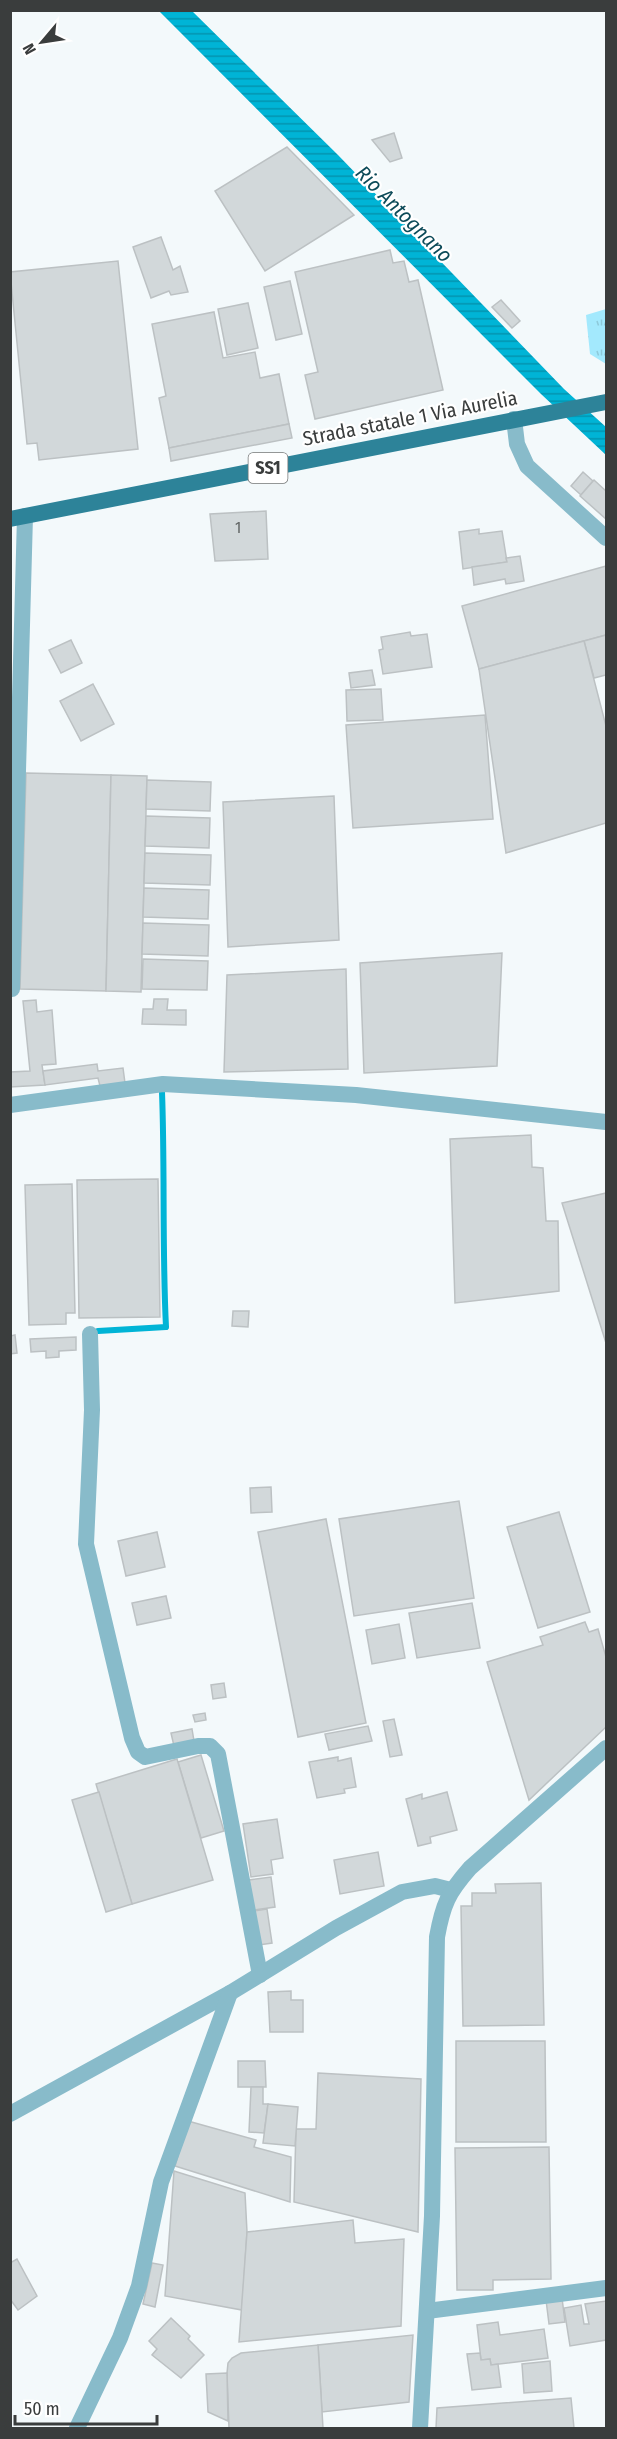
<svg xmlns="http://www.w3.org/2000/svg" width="617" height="2439" font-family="'Fira Sans Condensed',sans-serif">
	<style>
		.grass { fill: url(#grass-tufts) }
		.water { fill: url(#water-rules) }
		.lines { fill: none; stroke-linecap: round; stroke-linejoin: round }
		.stream { stroke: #00b4d6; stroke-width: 6 }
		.building { fill: #d2d8da; stroke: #bcc1c3; stroke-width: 1.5 }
		.minor { stroke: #88bbca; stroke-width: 16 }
		.tertiary { stroke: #88bbca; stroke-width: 16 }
		.primary { stroke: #2d8399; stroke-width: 16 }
		.labels { text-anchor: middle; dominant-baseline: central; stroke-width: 4.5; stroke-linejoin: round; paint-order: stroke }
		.number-label { font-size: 16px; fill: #606464 }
		.shield { fill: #fff; stroke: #757777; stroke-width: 1.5 }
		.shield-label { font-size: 18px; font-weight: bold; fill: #3a3d3d }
		.street-label { font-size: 20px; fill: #3a3d3d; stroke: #fff }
		.water-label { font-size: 21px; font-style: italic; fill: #0d4b59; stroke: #fff }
	</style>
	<defs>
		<pattern id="grass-tufts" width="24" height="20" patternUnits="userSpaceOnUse" patternTransform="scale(1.5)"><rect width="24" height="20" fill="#a3e9fd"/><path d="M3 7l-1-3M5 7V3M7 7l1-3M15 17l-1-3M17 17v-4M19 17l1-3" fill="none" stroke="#8dc9da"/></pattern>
		<pattern id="water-rules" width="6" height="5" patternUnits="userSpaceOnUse" patternTransform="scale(1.5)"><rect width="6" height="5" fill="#00b4d6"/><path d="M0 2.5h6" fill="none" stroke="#0394af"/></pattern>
	</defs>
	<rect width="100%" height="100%" fill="#f3f9fb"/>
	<path class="grass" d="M 606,309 L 606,364 L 590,354 L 586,315 Z"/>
	<path class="water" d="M 159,11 L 192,11 L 338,155 L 564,389 L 606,427 L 606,455 L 541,394 Z"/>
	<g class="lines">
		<path class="stream" d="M 98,1331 L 166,1327 C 162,1248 165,1170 162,1092"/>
	</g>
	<g class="building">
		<path d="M 394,133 L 402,158 L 390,162 L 372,140 Z"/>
		<path d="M 287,147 L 354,215 L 265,271 L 215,191 Z"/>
		<path d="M 161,237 L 173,270 L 180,266 L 188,292 L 171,295 L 169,291 L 151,298 L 133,247 Z"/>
		<path d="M 390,250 L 393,263 L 404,261 L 409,282 L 418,280 L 443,390 L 315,419 L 305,375 L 318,372 L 295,272 Z"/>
		<path d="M 118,261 L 138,449 L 39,460 L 37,443 L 27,444 L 10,272 Z"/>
		<path d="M 290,281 L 302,334 L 276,340 L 264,287 Z"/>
		<path d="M 501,300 L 520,321 L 512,328 L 492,307 Z"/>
		<path d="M 248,303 L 258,348 L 227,355 L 218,309 Z"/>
		<path d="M 214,312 L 223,358 L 255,352 L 260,378 L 279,374 L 289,424 L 169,448 L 159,398 L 166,396 L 152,324 Z"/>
		<path d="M 289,424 L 292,438 L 171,461 L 169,448 Z"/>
		<path d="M 583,472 L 593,481 L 581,495 L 571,486 Z"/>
		<path d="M 594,480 L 606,491 L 606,519 L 580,496 Z"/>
		<path d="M 266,511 L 268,559 L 215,561 L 210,514 Z"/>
		<path d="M 479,529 L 479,534 L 502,531 L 507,562 L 463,569 L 459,532 Z"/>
		<path d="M 520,556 L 524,581 L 506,584 L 505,579 L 474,585 L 472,567 L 507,562 L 506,558 Z"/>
		<path d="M 606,566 L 606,635 L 479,669 L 462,606 Z"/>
		<path d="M 410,632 L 411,636 L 427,634 L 432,667 L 383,674 L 379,650 L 383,649 L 381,637 Z"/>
		<path d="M 606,635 L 606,675 L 594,678 L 584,641 Z"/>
		<path d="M 71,640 L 82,663 L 61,673 L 49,650 Z"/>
		<path d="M 584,641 L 606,726 L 606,823 L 506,853 L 479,669 Z"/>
		<path d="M 372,670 L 375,685 L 351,688 L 349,673 Z"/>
		<path d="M 93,684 L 114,724 L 81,741 L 60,701 Z"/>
		<path d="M 381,689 L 383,720 L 347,721 L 346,690 Z"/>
		<path d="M 485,715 L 493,819 L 353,828 L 346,725 Z"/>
		<path d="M 26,773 L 111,775 L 106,991 L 20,989 Z"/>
		<path d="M 111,775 L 147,776 L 141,992 L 106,991 Z"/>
		<path d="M 147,780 L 211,782 L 210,811 L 146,809 Z"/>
		<path d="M 334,796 L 339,940 L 228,947 L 223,802 Z"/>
		<path d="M 146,816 L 210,818 L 209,848 L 145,846 Z"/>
		<path d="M 145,853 L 211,855 L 210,885 L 144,883 Z"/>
		<path d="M 144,888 L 209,890 L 208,919 L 143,917 Z"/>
		<path d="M 143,923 L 209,925 L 208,956 L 142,954 Z"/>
		<path d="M 502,953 L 497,1066 L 364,1073 L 360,963 Z"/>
		<path d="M 143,959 L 208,961 L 207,990 L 142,989 Z"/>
		<path d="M 346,969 L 348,1069 L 224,1072 L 227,975 Z"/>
		<path d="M 154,999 L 168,999 L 167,1010 L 186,1010 L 186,1025 L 142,1024 L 143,1009 L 153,1009 Z"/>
		<path d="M 36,1000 L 37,1012 L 52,1010 L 56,1064 L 42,1065 L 45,1085 L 10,1087 L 10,1072 L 30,1071 L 23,1001 Z"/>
		<path d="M 97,1064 L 98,1071 L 123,1068 L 125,1083 L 100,1086 L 98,1078 L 45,1085 L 43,1071 Z"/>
		<path d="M 531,1135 L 532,1167 L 543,1168 L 546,1221 L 558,1221 L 559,1291 L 455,1303 L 450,1139 Z"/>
		<path d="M 158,1179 L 160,1317 L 79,1318 L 77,1180 Z"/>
		<path d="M 72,1184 L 75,1313 L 66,1313 L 66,1324 L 29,1325 L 25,1185 Z"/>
		<path d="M 606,1193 L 606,1343 L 562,1203 Z"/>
		<path d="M 233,1311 L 249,1311 L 248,1327 L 232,1326 Z"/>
		<path d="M 15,1335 L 17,1353 L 10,1354 L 10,1336 Z"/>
		<path d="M 76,1337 L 76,1350 L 59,1351 L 59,1357 L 46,1358 L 46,1351 L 31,1352 L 30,1339 Z"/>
		<path d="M 271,1487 L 272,1512 L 251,1513 L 250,1488 Z"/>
		<path d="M 459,1501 L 474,1598 L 354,1616 L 339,1519 Z"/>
		<path d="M 559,1512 L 590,1612 L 538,1628 L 507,1527 Z"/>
		<path d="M 326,1519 L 366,1723 L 298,1737 L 258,1532 Z"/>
		<path d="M 157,1532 L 165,1567 L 126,1576 L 118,1541 Z"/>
		<path d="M 166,1596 L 171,1618 L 137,1625 L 132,1603 Z"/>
		<path d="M 472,1603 L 480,1648 L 417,1658 L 409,1613 Z"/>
		<path d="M 585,1622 L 589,1632 L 598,1629 L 606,1657 L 606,1727 L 529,1800 L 487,1662 L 543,1645 L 540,1637 Z"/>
		<path d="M 399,1624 L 405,1658 L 372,1664 L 366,1630 Z"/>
		<path d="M 224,1683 L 226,1697 L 213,1699 L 211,1685 Z"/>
		<path d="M 205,1713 L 206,1720 L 195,1722 L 193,1715 Z"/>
		<path d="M 394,1719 L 402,1755 L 390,1757 L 383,1721 Z"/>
		<path d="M 368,1726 L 372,1741 L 329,1750 L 325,1734 Z"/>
		<path d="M 192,1729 L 194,1741 L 174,1746 L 171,1733 Z"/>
		<path d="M 201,1755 L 224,1831 L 201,1838 L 178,1762 Z"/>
		<path d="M 338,1757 L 338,1761 L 351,1758 L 356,1787 L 344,1789 L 345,1793 L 317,1798 L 309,1762 Z"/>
		<path d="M 177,1759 L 213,1880 L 132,1904 L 96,1784 Z"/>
		<path d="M 99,1792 L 132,1904 L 106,1912 L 72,1800 Z"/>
		<path d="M 447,1792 L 457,1830 L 430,1837 L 431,1843 L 418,1846 L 406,1799 L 422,1794 L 422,1799 Z"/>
		<path d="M 277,1819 L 283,1858 L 271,1860 L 273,1874 L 251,1877 L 243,1824 Z"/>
		<path d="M 378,1852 L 384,1886 L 340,1894 L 334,1860 Z"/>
		<path d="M 271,1877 L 275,1907 L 254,1910 L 249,1880 Z"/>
		<path d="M 541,1883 L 544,2025 L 463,2026 L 461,1906 L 472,1906 L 472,1893 L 496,1893 L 495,1884 Z"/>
		<path d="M 267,1909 L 272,1943 L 259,1945 L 254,1911 Z"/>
		<path d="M 291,1991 L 291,2000 L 303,2000 L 303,2032 L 270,2032 L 268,1992 Z"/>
		<path d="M 456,2041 L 545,2041 L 546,2142 L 456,2142 Z"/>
		<path d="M 238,2061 L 265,2061 L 266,2087 L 238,2087 Z"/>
		<path d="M 318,2073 L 421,2079 L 418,2232 L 294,2202 L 296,2129 L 316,2129 Z"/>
		<path d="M 251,2087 L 263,2087 L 263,2104 L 268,2104 L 264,2133 L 249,2132 Z"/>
		<path d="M 268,2104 L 298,2107 L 295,2146 L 263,2143 Z"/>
		<path d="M 188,2121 L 256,2140 L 254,2147 L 291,2157 L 290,2202 L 175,2166 Z"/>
		<path d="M 549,2147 L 551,2279 L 493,2280 L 493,2290 L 457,2290 L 455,2148 Z"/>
		<path d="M 174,2171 L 245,2193 L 247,2232 L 242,2310 L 165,2296 Z"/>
		<path d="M 353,2220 L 355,2243 L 404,2239 L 401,2326 L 239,2342 L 247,2232 Z"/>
		<path d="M 17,2259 L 37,2296 L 18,2310 L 10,2299 L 10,2263 Z"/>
		<path d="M 152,2263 L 163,2265 L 155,2307 L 143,2304 Z"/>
		<path d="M 562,2298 L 565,2322 L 549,2324 L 546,2300 Z"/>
		<path d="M 606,2301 L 606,2340 L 570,2346 L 564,2308 L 581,2305 L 584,2324 L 589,2324 L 585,2304 Z"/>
		<path d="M 171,2318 L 190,2336 L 188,2339 L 204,2355 L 181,2378 L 152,2355 L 157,2349 L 149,2341 Z"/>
		<path d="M 498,2322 L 500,2335 L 544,2329 L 548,2358 L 491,2365 L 490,2359 L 481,2360 L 477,2325 Z"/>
		<path d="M 413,2335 L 409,2402 L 322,2412 L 318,2345 Z"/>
		<path d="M 318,2345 L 323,2428 L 229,2428 L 227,2373 L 228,2363 L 232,2358 L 241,2353 Z"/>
		<path d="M 480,2353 L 481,2360 L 490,2359 L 491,2365 L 498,2364 L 501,2387 L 472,2390 L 467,2354 Z"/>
		<path d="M 550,2361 L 552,2391 L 524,2393 L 522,2364 Z"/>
		<path d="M 227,2373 L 228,2421 L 208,2412 L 206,2374 Z"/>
		<path d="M 571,2398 L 574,2428 L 436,2428 L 437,2408 Z"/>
	</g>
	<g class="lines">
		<g class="minor">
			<path d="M 514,419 L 517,444 L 527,466 L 606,538"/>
			<path d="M 12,989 L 25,516"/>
			<path d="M 10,1105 L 163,1084 L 356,1095 L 606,1122"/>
			<path d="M 90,1334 L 92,1410 L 86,1544 L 132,1738 L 138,1752 L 145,1757 L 198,1746 L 210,1746 L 218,1754 L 260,1975"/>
			<path d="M 10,2114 L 230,1993 L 336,1928 L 402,1892 L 435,1886 L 451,1890"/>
			<path d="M 427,2311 L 606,2288"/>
			<path d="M 77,2428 L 120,2338 L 139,2286 L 161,2182 L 230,1993"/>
		</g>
		<path class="tertiary" d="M 420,2428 L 432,2216 L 437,1937 C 443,1904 448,1893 470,1868 L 606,1748"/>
		<path class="primary" d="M 10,519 L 606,402"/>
	</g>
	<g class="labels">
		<g class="number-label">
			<text x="238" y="527">1</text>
		</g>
		<rect class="shield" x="248.5" y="453" width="39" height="30" rx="4.5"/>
		<g class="shield-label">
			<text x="268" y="468">SS1</text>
		</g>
		<g class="street-label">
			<text transform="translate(410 418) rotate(-11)">Strada statale 1 Via Aurelia</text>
		</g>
		<g class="water-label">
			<text transform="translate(404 214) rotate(45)">Rio Antognano</text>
		</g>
	</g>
	<rect width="617" height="2439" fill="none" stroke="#3a3d3d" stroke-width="24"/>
	<g transform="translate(42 42) rotate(241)" stroke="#ffffff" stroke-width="4.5" paint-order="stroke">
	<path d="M0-4.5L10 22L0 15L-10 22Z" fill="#3a3d3d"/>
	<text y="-9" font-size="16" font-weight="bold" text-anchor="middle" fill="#3a3d3d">N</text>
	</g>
	<path d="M15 2415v9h142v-9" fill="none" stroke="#3a3d3d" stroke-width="3"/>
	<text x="24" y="2415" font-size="18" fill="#3a3d3d" stroke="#ffffff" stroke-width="4.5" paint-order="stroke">50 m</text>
</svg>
